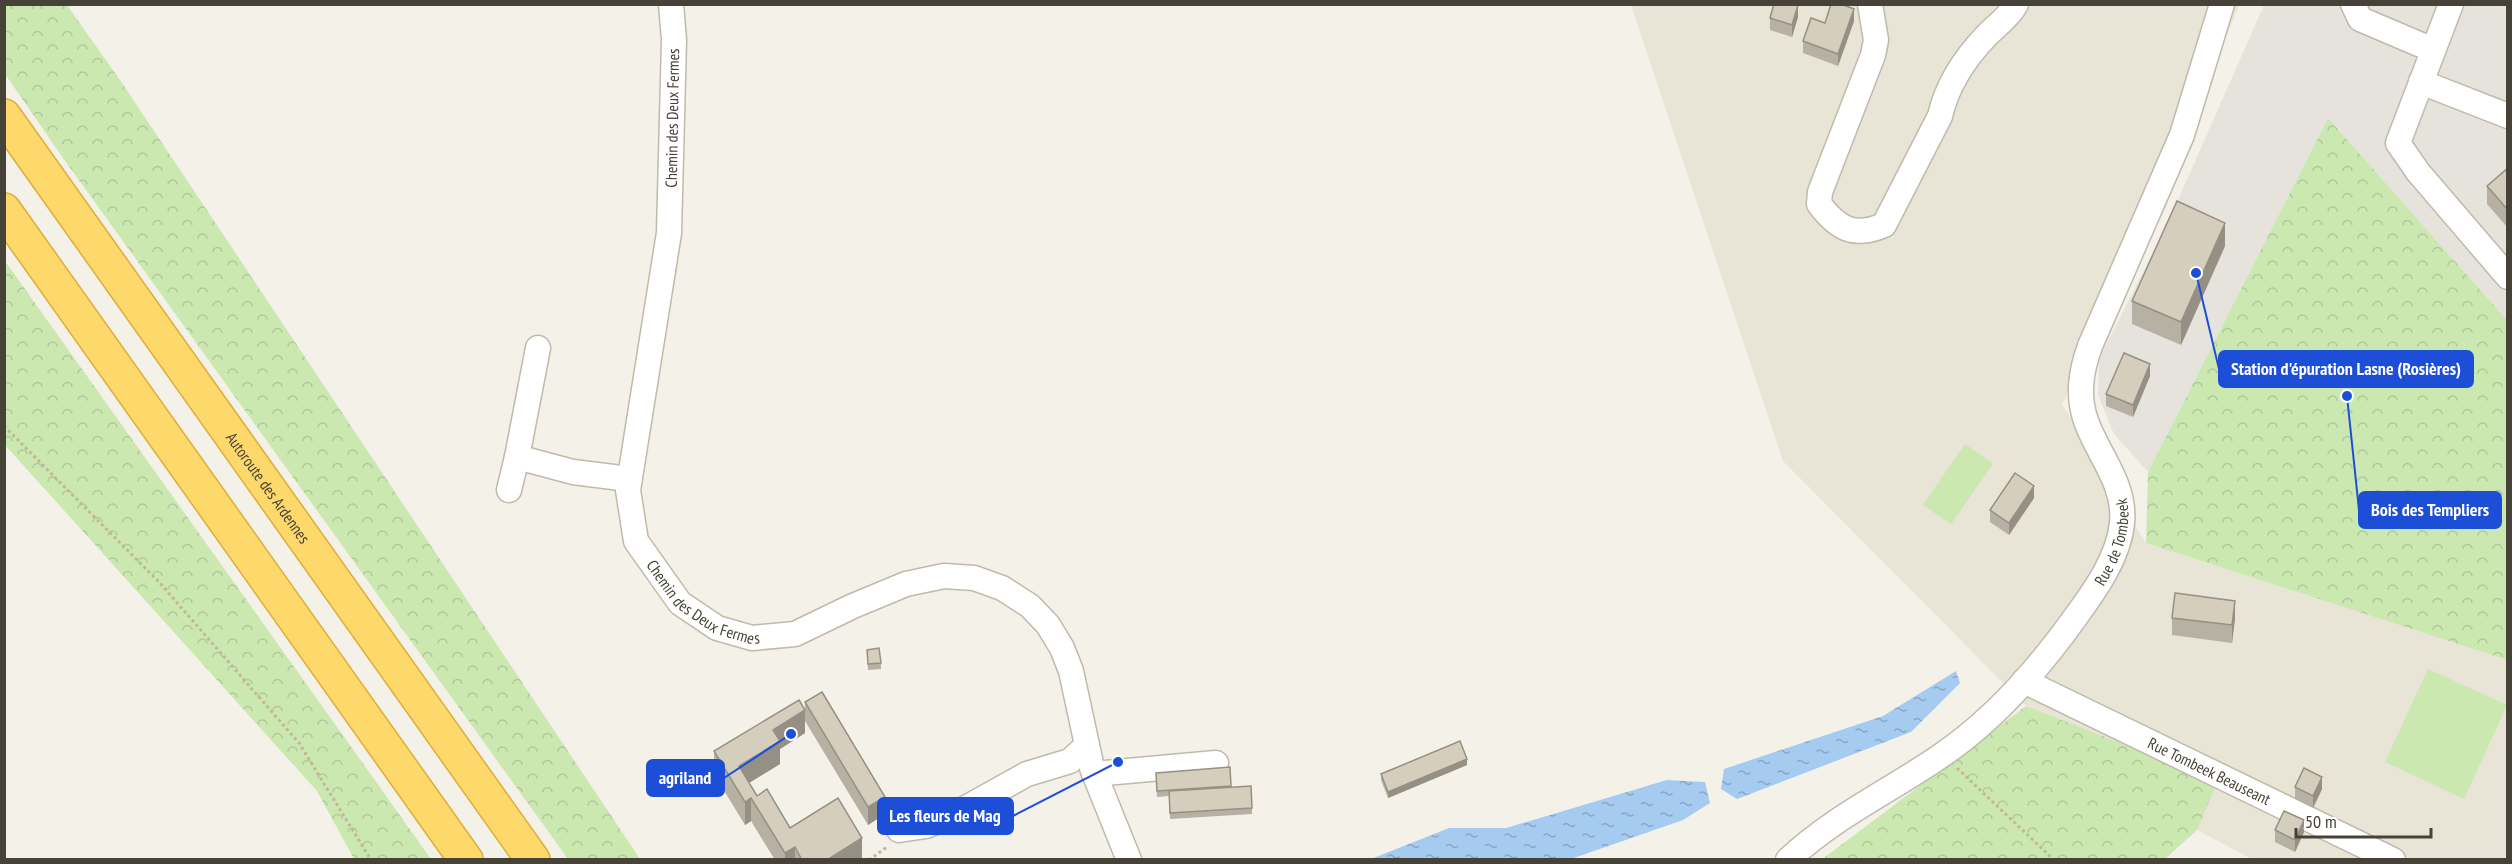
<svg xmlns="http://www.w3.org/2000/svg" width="2512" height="864" font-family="'PT Sans Narrow',sans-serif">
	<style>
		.residential { fill: #e8e4d6 }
		.industrial { fill: #e6e3dd }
		.forest { fill: url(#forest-crowns) }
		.pitch { fill: #cbe8b1 }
		.water { fill: url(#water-ripples) }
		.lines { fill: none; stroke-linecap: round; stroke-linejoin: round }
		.minor-casing { stroke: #bfbaab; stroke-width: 27 }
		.highway-casing { stroke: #ddae39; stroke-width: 36 }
		.path { stroke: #c1b79c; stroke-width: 3; stroke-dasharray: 3 3; stroke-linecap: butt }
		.minor { stroke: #fff; stroke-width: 24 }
		.highway { stroke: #fdd86a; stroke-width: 33 }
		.wall { fill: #b7b1a3 }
		.shaded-wall { fill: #959084 }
		.building { fill: #d5cebd; stroke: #959084; stroke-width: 1.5 }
		.labels { text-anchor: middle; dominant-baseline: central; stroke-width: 6; stroke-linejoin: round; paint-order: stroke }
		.street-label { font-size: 16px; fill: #474237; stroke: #fff }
		.leader { fill: none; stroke: #1d4ed8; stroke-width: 2 }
		.callout-dot { fill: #1d4ed8; stroke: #fff; stroke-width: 2 }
		.callout { fill: #1d4ed8; stroke: #1d4ed8; stroke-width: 2 }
		.callout-label { font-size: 18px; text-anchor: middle; font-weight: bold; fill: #fff }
	</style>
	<defs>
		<pattern id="forest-crowns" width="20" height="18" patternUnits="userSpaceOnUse" patternTransform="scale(1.5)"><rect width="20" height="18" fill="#cbe8b1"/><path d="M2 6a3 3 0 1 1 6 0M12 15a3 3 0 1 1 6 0" fill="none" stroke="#b0c899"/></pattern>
		<pattern id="water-ripples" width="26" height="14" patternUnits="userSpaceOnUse" patternTransform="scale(1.5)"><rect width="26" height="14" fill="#a5cbf0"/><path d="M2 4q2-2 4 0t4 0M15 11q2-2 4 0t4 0" fill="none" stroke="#88a6c3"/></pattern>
	</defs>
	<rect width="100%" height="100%" fill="#f4f1e8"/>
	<path class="residential" d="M 1631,5 L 2239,5 L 2144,242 L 2062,404 L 2146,543 L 2507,660 L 2507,859 L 2252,859 L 2197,830 L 2217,781 L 2026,706 L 1783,461 Z"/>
	<path class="industrial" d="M 2264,5 L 2507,5 L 2507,320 L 2328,118 L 2148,472 L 2114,434 L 2098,395 L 2099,359 L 2167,225 Z"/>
	<g class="forest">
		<path d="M 4,5 L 67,5 L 122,83 L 640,859 L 568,859 L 63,158 L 5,74 Z"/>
		<path d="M 2328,118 L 2507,320 L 2507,660 L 2146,543 L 2148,472 Z"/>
		<path d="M 4,261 L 5,261 L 431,859 L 354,859 L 317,791 L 5,445 Z"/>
		<path d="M 2026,706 L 2218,781 L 2197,830 L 2165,859 L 1821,860 Z"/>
	</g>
	<g class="pitch">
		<path d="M 1965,444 L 1993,464 L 1951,524 L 1923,505 Z"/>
		<path d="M 2428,669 L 2507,705 L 2464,799 L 2385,762 Z"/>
	</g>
	<g class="water">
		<path d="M 1956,671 L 1960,683 L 1911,732 L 1737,799 L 1721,789 L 1724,769 L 1883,716 Z"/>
		<path d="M 1667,780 L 1705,782 L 1710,803 L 1683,820 L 1571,859 L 1371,859 L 1449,828 L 1506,828 Z"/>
	</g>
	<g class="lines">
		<defs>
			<g id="minor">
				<path id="s1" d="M 671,4 L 674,40 L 669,233 L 628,490 L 636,541 L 680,603 L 717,628 L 752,638 L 795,634 L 853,606 L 906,584 L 944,576 L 974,578 L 1002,588 L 1030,606 L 1048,625 L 1062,648 L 1071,671 L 1092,768 L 1129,860"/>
				<path d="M 1870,4 L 1876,40 L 1873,55 L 1820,192 L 1819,204 C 1838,229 1854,238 1884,225 L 1940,116 C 1947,85 1965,58 1987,35 C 1997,25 2009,17 2016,4"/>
				<path d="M 2353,4 L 2360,19 L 2433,50"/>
				<path d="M 2451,4 L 2398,143 L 2418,172 L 2508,277"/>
				<path d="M 2421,82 L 2508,116"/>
				<path d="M 538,348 L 517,457 L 573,472 L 629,479"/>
				<path d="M 509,490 L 517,457"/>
				<path id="s2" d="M 2024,681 L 2393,860"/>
				<path d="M 1094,774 L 1216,763"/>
				<path d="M 899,830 L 926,826 L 955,814 L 1027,774 L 1070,761 L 1086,746"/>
				<path id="s3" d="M 1788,860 C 1833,817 1892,790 1942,755 C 1995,719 2040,667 2077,615 C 2096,589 2119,556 2122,523 C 2126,484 2098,455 2086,421 C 2077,395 2081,371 2090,346 L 2182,135 L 2222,4"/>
			</g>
			<g id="highway">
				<path id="s4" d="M 4,116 L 533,860"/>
				<path d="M 4,210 L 466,860"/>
			</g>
		</defs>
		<use href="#minor" class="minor-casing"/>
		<use href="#highway" class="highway-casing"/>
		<g class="path">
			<path d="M 4,426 L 159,582 L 299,743 L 371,860"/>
			<path d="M 1957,768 L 2054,860"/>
			<path d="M 869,860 L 887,847"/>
		</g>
		<use href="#minor" class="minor"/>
		<use href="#highway" class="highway"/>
	</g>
	<g class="wall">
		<path d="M 1798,17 L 1792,37 L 1770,30 L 1770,18 Z"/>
		<path d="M 1854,21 L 1838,66 L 1803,53 L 1803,41 L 1825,23 Z"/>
		<path d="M 2508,168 L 2508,228 L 2487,204 L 2487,186 Z"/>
		<path d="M 2225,246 L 2181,345 L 2132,324 L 2132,301 Z"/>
		<path d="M 2150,376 L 2133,417 L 2106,406 L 2106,394 Z"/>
		<path d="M 2034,498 L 2009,535 L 1990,522 L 1990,510 Z"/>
		<path d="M 2172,618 L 2235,619 L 2232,643 L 2172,635 Z"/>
		<path d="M 867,650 L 881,663 L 881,669 L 868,670 Z"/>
		<path d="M 805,702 L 885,814 L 868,825 L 805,721 L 805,733 L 780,749 L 780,764 L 749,783 L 757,796 L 790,828 L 862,860 L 775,860 L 751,821 L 745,825 L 714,774 L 714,751 L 805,709 Z"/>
		<path d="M 1467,765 L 1388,798 L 1381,780 L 1381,774 Z"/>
		<path d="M 1230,767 L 1231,787 L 1252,808 L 1252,814 L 1170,819 L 1169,796 L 1157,797 L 1156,779 Z"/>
		<path d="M 2295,787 L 2322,789 L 2313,808 L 2295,799 Z"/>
		<path d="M 2275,830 L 2304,832 L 2295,852 L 2275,842 Z"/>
	</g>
	<g class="shaded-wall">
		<path d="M 1798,5 L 1798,17 L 1792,37 L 1792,25 Z"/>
		<path d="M 1854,9 L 1854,21 L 1838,66 L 1838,54 Z"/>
		<path d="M 2225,223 L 2225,246 L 2181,345 L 2181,322 Z"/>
		<path d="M 2150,364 L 2150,376 L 2133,417 L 2133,405 Z"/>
		<path d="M 2034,486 L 2034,498 L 2009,535 L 2009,523 Z"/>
		<path d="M 2235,601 L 2235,619 L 2232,643 L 2232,625 Z"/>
		<path d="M 805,710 L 805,733 L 780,749 L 780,764 L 739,789 L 739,766 L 773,730 Z"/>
		<path d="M 1467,759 L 1467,765 L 1388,798 L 1388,792 Z"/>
		<path d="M 2322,777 L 2322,789 L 2313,808 L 2313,796 Z"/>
		<path d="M 885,797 L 885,814 L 868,825 L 868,807 Z"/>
		<path d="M 751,798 L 751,821 L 745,825 L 745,802 Z"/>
		<path d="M 2304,820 L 2304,832 L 2295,852 L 2295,840 Z"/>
		<path d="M 862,838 L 862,860 L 827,860 Z"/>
		<path d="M 795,847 L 795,860 L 785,860 L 785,853 Z"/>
	</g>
	<g class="building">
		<path d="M 1774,4 L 1798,5 L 1792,25 L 1770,18 Z"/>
		<path d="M 1831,4 L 1841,4 L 1854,9 L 1838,54 L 1803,41 L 1811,18 L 1825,23 Z"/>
		<path d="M 2508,168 L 2508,210 L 2487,186 Z"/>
		<path d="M 2177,201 L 2225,223 L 2181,322 L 2132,301 Z"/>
		<path d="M 2124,353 L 2150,364 L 2133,405 L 2106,394 Z"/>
		<path d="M 2015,473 L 2034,486 L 2009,523 L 1990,510 Z"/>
		<path d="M 2175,593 L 2235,601 L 2232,625 L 2172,618 Z"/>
		<path d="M 879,648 L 881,663 L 868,664 L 867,650 Z"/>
		<path d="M 822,692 L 885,797 L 868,807 L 805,702 Z"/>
		<path d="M 799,700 L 805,710 L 773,730 L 780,741 L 739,766 L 757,796 L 767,789 L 790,828 L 838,798 L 862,838 L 827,860 L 802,860 L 795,847 L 785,853 L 751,798 L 745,802 L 714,751 Z"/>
		<path d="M 1460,741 L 1467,759 L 1388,792 L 1381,774 Z"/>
		<path d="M 1230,767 L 1231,786 L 1157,791 L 1156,773 Z"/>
		<path d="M 2304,768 L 2322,777 L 2313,796 L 2295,787 Z"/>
		<path d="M 1251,786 L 1252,808 L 1170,813 L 1169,791 Z"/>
		<path d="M 2284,811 L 2304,820 L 2295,840 L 2275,830 Z"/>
	</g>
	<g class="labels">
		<g class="street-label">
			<text transform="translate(672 118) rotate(-89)">Chemin des Deux Fermes</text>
			<text stroke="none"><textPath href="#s4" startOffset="456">Autoroute des Ardennes</textPath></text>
			<text stroke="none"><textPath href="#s3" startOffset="465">Rue de Tombeek</textPath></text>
			<text stroke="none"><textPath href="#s1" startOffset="636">Chemin des Deux Fermes</textPath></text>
			<text stroke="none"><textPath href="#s2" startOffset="206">Rue Tombeek Beauseant</textPath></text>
		</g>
	</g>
	<path class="leader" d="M2196 273L2219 369M2347 396L2359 510M791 734L724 778M1118 762L1013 816"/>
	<g class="callout-dot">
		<circle cx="2196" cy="273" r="6"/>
		<circle cx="2347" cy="396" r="6"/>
		<circle cx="791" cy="734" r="6"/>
		<circle cx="1118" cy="762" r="6"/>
	</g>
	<g class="callout">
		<rect x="2219" y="351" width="254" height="36" rx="6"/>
		<rect x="2359" y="492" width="142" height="36" rx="6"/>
		<rect x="647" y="760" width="77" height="36" rx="6"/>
		<rect x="878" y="798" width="135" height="36" rx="6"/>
	</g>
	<g class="callout-label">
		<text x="2346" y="375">Station d'épuration Lasne (Rosières)</text>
		<text x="2430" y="516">Bois des Templiers</text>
		<text x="685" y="784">agriland</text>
		<text x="945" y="822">Les fleurs de Mag</text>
	</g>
	<rect width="2512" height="864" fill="none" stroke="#474237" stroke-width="12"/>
	<path d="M2296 828v9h135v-9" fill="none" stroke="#474237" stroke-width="3"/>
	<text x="2305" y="828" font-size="18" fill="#474237" stroke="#ffffff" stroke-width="4.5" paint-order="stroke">50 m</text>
</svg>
